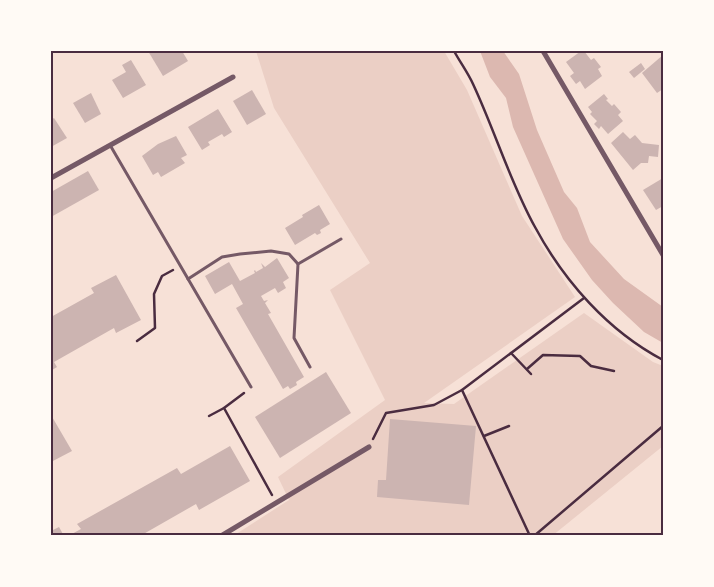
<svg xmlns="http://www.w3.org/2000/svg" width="714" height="587" viewBox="0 0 714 587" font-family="Overpass,sans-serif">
	<rect width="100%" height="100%" fill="#f7e1d7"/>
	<polygon fill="#ebcfc5" points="256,51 444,51 467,90 522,216 575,297 424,403 454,404 584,313 653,362 663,366 663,446 552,536 233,536 289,500 278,477 385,400 330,290 370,263 274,108"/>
	<polygon fill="#dcb8b0" points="480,51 503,51 519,74 537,130 564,192 577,208 590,242 624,279 663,307 663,343 644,332 613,303 592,280 563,239 513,127 506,98 490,77"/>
	<g fill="#ccb4b1">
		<polygon points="148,51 182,51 188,61 163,76"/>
		<polygon points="581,51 584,51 591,60 594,58 601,67 598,69 602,76 585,89 580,81 576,84 570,76 574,73 566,62"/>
		<polygon points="663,55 663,89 657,93 642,73"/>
		<polygon points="131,60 146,85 123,98 112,80 126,72 122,65"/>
		<polygon points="641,63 645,69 634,78 629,72"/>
		<polygon points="252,90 266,114 247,125 233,101"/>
		<polygon points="91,93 101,114 85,123 73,103"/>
		<polygon points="604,94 608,99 606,100 612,106 614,104 621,112 618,115 623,121 608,134 601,126 599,129 594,124 597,121 590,114 592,112 588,107"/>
		<polygon points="218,109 232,132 224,137 222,134 208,142 210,145 202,150 188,127"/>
		<polygon points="54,118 67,138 51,147 51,120"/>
		<polygon points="623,132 630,139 635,135 642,143 659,145 658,157 649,156 648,163 641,163 633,170 611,143"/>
		<polygon points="176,136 187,155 181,158 185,163 161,177 158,172 153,175 142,156 158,144"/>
		<polygon points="88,171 99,190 51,217 51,192"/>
		<polygon points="663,178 663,206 656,210 643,190"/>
		<polygon points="319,205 330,224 320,230 321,233 317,235 315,233 295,245 285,228 303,217 302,215"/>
		<polygon points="277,258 289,278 283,282 286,288 278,293 275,288 261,296 264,301 268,300 265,303 271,313 268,314 304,377 296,382 297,385 290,389 288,386 283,389 236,308 243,304 232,284 215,294 205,276 229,262 240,281 255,273 254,271 255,270 256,272 263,268 261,263 265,267"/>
		<polygon points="116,275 141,320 116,333 114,328 54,362 57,367 52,370 51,317 94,293 91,288"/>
		<polygon points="326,372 351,413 280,458 255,417"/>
		<polygon points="51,415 72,451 51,462"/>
		<polygon points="390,419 476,426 469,505 377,497 378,480 386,480"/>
		<polygon points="230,446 250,481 199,510 196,504 140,536 68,536 81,529 77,524 177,468 181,474"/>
		<polygon points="59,527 64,536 51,536 51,531"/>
	</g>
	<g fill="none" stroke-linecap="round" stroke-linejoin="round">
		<g stroke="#4a2c40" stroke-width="2.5">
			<path d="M454,51C460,62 468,73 473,84C495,131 510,182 535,227C564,281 608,331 663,360"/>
			<polyline points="137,341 155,328 154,294 162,276 173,270"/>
			<polyline points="511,353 531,374"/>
			<polyline points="527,369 543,355 580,356 591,366 614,371"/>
			<polyline points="224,408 272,495"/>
			<polyline points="209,416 224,408 244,393"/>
			<polyline points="484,436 509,426"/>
			<polyline points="373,439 386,413 434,405 462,390"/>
			<polyline points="530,536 462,390 584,298"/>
			<polyline points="534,536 663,426"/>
		</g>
		<g stroke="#755966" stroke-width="3">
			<polyline points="110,145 251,387"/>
			<polyline points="188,279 222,257 240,254 271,251 289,254 298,264"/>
			<polyline points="310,367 294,338 298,264 341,239"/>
		</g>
		<g stroke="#755966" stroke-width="5">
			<polyline points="543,51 663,255"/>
			<polyline points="51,178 233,77"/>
			<polyline points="221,536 369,447"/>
		</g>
	</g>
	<rect width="714" height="587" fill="none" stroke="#fffaf5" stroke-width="105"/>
	<rect x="52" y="52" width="610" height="482" fill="none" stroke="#4a2c40" stroke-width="2"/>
</svg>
